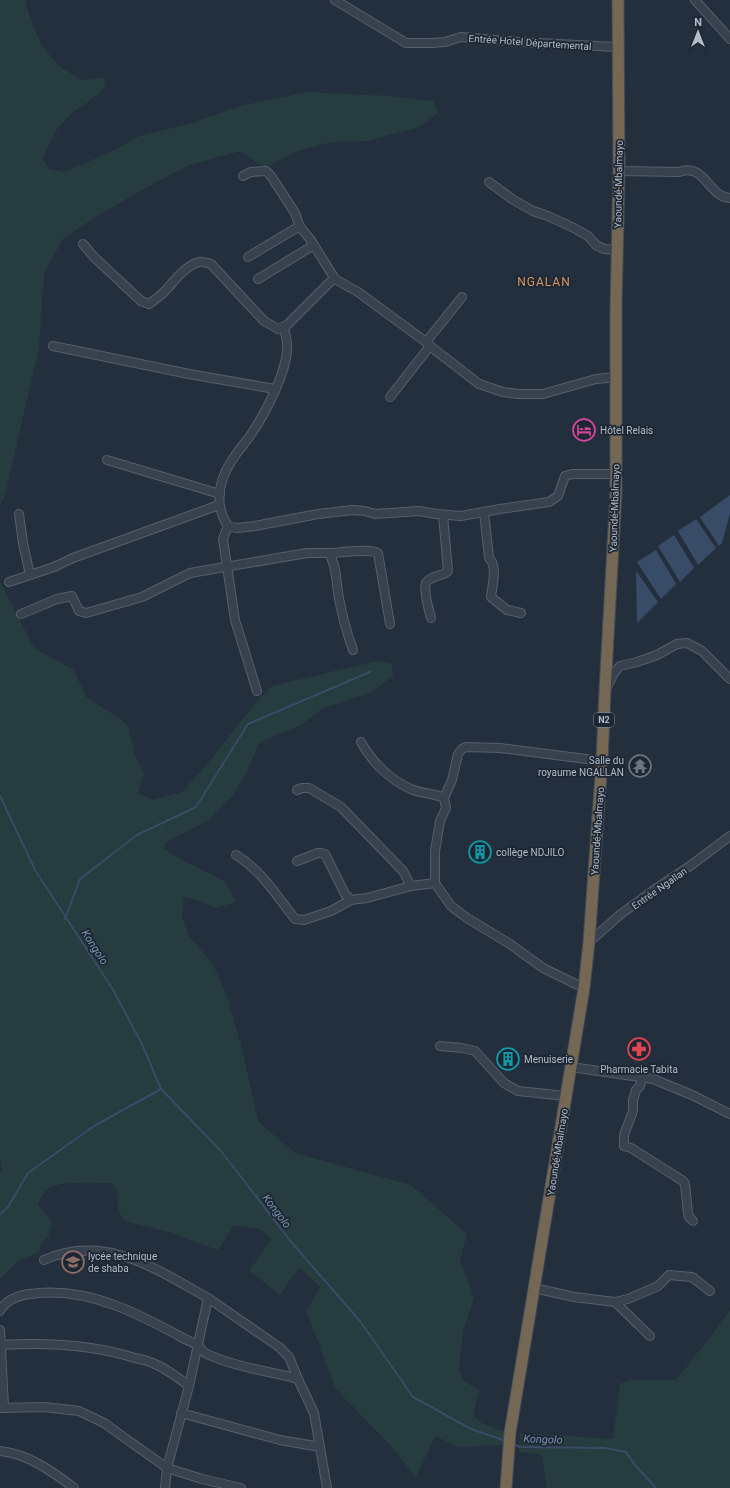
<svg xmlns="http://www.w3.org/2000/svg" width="730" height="1488" viewBox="0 0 730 1488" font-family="Roboto,sans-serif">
	<rect width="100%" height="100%" fill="#242f3e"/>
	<g fill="#263c3f">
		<path d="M0,0H25L30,17L41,45L59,66L81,80L103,78L106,84C96,101 77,106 65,120C54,131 48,146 43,160L49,169L64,172L115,150L139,136L192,123L240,106L308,92L389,96L433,101L438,113L419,127L367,141L332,142L295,152L264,168L241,151L189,165L140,191L94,218L63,239L44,273L39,348L5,495L0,507Z"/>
		<path d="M0,581L34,648L74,670L86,697L121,719L128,727L135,755L144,774L138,793L153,800L182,792L206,766L257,701L272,686L377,661L392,664L393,676L371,692L323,708L301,725L259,743L248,770L233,795L209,820L166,842L164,849L178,858L226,882L236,902L216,908L198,900L184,897L182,915L188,935L212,963L226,993L242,1048L258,1121L295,1153L411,1185L467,1234L460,1260L474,1298L463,1331L459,1369L464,1381L479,1390L473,1415L482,1423L506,1433L504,1445L458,1447L435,1436L416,1477L388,1443L336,1389L306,1311L320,1287L299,1267L280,1295L249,1270L272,1239L260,1229L234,1225L218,1250L169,1232L125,1221L118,1210L117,1190L111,1183C96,1183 63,1181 51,1187C45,1190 41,1199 38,1204L52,1223L49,1235L41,1243L39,1252L17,1262L0,1279V1172L2,1170L0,1161Z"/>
		<polygon points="730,1310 730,1488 547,1488 542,1455 519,1452 520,1433 613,1439 620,1384 629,1380 676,1380 711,1336"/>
	</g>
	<g fill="#394c67">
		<polygon points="730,495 730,513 722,543 719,546 700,517"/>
		<polygon points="696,519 716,548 698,565 678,531"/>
		<polygon points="674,535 694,568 680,582 658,546"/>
		<polygon points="656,550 676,584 661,599 637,562"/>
		<polygon points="636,571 658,602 637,623"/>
	</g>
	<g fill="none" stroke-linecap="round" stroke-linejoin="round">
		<g stroke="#394c67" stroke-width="2">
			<polyline points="0,796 35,870 112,988 142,1044 161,1089 221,1151 292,1243 360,1321 413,1397 471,1429 506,1441"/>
			<polyline points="65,919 80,879 137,835 196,807 248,724 370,672"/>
			<polyline points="0,1214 8,1207 28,1173 94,1126 161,1089"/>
			<polyline points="513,1444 520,1447 604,1448 626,1452 634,1464 656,1488"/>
		</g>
		<g stroke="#565f6c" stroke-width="10">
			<g id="minor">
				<polyline points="335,0 406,43 432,43 445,42 461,37 519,42 617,47"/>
				<polyline points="695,0 730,39"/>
				<path d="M619,171L679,172C705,162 708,197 730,198"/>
				<polyline points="243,176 251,172 266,171 271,176 295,213 300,227"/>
				<polyline points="489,182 512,199 533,211 548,216 574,228 588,236 596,245 604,249 617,250"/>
				<path d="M83,244L94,257L141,301L149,304C154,300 161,296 166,290C175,280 185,266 199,262C203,261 207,263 211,264L264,321L278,329L287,325L330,282L335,279L358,292L426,342L430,346L479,384L503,392L518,394H543L596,379L617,377"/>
				<polyline points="248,257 293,230 300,227 310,239 335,279"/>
				<polyline points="258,279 314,245"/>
				<path d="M284,327C285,334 288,342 287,349C286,374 265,414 250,436C246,442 241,447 237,453C220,475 212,502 228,526L236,528L255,526L318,514L353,510L365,511L375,514L419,511L436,514L461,516L500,509L549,502L558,496L565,476L572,474H616"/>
				<polyline points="426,342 462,297"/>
				<polyline points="53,346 189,374 275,389"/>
				<polyline points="390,397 430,346"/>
				<polyline points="107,460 220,494"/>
				<path d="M484,512L489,558C498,566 492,586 491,597L507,610L521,613"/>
				<polyline points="19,514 23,543 30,575"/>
				<polyline points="228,526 223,539 235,620 257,691"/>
				<path d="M329,553C340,553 369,548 378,553L390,624"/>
				<polyline points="9,582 54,567 73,558 219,505"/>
				<path d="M21,614L57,599L72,596L79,611L86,613L142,597L190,573L307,553H329C337,566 336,584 339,598C342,616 347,633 353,650"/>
				<path d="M431,618C429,610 423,591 426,583C427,580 431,579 434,577C439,575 444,575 448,571L443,515"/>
				<polyline points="607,687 614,673 620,666 637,662 657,655 677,644 687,643 702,651 730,679"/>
				<path d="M361,742C371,761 390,780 411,789C421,794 434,793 444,798"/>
				<polyline points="297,790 302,788 309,788 341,807 403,871 411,886"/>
				<path d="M236,855C263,872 276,895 295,919L304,920L331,911L351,900L367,898L411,886L435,883"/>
				<polyline points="297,861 318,853 321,853 325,854 345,894 351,900"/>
				<polyline points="589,942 621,914 654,890 690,866 730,836"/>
				<polyline points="584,988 543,968 510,944 467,918 451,906 435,883 435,851 440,821 446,808 444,798 452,780 458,754 462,749 466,747 500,748 602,761"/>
				<polyline points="440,1046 462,1048 475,1051 504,1083 518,1091 566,1096"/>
				<polyline points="571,1067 653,1079 692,1095 730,1114"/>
				<polyline points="642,1077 640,1086 636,1090 633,1100 633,1111 624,1135 624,1146 631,1148 683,1181 685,1184 688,1213 689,1217 693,1221"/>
				<path d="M44,1260C105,1233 156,1269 208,1298"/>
				<polyline points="534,1288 574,1297 615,1302 628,1299 658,1286 669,1275 692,1277 710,1291"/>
				<polyline points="615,1302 650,1336"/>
				<path d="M0,1311C7,1297 24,1294 39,1293C92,1289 139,1314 185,1339C189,1341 194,1343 198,1346C201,1349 203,1352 207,1354C235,1367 268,1371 298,1379"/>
				<polyline points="0,1330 4,1407"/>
				<path d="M1,1345C47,1342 91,1344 135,1358C140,1359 145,1360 150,1362C164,1367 177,1377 189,1386"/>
				<polyline points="0,1408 44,1407 79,1411 104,1423 167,1468 202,1479 241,1488"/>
				<polyline points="181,1413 280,1440 320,1447"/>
				<path d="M0,1451C28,1454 52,1471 74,1488"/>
				<polyline points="165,1488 167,1468 189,1386 208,1298 279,1347 289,1357 298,1379 314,1413 327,1488"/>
			</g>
		</g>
		<g stroke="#434c59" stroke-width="13">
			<polyline id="highway" points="506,1488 510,1433 584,988 589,942 602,761 605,691 616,493 616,308 619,171 618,0"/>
		</g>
		<use href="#minor" stroke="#38414e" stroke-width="8"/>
		<use href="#highway" stroke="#746855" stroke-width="11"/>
	</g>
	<defs>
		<g id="hotel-ring" transform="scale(1.15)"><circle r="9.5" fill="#1d2633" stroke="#d1479c" stroke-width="1.5"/><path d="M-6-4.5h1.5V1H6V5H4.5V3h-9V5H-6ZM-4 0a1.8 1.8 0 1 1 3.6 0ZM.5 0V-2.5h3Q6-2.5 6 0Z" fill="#d1479c"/></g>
		<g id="temple-ring" transform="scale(1.15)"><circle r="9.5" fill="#1d2633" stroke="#6b7280" stroke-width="1.5"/><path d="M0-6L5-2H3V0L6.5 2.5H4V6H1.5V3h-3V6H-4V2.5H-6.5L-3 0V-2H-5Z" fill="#6b7280"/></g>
		<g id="building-ring" transform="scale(1.15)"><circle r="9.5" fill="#1d2633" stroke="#0f9aa8" stroke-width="1.5"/><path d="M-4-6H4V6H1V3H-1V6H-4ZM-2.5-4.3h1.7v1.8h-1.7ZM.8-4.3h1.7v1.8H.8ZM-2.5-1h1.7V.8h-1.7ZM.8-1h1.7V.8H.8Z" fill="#0f9aa8"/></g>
		<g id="pharmacy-ring" transform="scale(1.15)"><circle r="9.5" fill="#1d2633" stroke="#e0444e" stroke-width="1.5"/><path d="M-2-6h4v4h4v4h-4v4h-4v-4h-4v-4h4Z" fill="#e0444e"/></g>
		<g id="school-ring" transform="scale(1.15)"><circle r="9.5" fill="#1d2633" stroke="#8d6e63" stroke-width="1.5"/><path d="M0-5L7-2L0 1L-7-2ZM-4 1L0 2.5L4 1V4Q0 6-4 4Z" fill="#8d6e63"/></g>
	</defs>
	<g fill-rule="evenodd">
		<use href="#hotel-ring" x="584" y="430"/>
		<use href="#temple-ring" x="640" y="766"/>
		<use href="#building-ring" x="480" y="852"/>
		<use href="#pharmacy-ring" x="639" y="1049"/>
		<use href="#building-ring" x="508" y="1059"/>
		<use href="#school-ring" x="73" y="1262"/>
	</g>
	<g text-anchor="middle" stroke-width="3.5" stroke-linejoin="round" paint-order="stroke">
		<rect fill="#1d2633" stroke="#878f9c" stroke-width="1" x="594" y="713" width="20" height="14" rx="3"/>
		<g font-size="9" font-weight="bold" fill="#b4bcc9">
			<text x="604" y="723">N2</text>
		</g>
		<g font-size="10" fill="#b4bcc9" stroke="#1d2633">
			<text transform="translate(530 42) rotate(4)" y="4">Entrée Hotel Départemental</text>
			<text transform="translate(618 184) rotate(-89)" y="4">Yaoundé-Mbalmayo</text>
			<text transform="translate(614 508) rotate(-88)" y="4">Yaoundé-Mbalmayo</text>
			<text transform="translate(597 831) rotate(-86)" y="4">Yaoundé-Mbalmayo</text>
			<text transform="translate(659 888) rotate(-35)" y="4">Entrée Ngallan</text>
			<text transform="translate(557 1152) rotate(-81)" y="4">Yaoundé-Mbalmayo</text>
		</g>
		<g font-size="10" fill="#b4bcc9" stroke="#1d2633" text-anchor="start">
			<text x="600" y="434">Hôtel Relais</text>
			<text x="624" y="764" text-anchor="end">Salle du<tspan x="624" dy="12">royaume NGALLAN</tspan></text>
			<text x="496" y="856">collège NDJILO</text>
			<text x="524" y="1063">Menuiserie</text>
			<text x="639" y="1073" text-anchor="middle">Pharmacie Tabita</text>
			<text x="88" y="1260">lycée technique<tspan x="88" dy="12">de shaba</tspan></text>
		</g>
		<g font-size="11" font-style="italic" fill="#7c92b1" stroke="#1d2633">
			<text transform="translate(95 947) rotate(57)" y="4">Kongolo</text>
			<text transform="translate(277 1211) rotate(53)" y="4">Kongolo</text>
			<text transform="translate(543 1439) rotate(2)" y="4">Kongolo</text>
		</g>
		<g font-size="12" letter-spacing="1" fill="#d59563" stroke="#1d2633">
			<text x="544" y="286">NGALAN</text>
		</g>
	</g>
	<g transform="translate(698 32)" stroke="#1d2633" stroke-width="3" paint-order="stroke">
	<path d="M0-3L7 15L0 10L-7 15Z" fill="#b4bcc9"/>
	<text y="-6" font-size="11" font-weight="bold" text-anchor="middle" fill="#b4bcc9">N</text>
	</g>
</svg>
